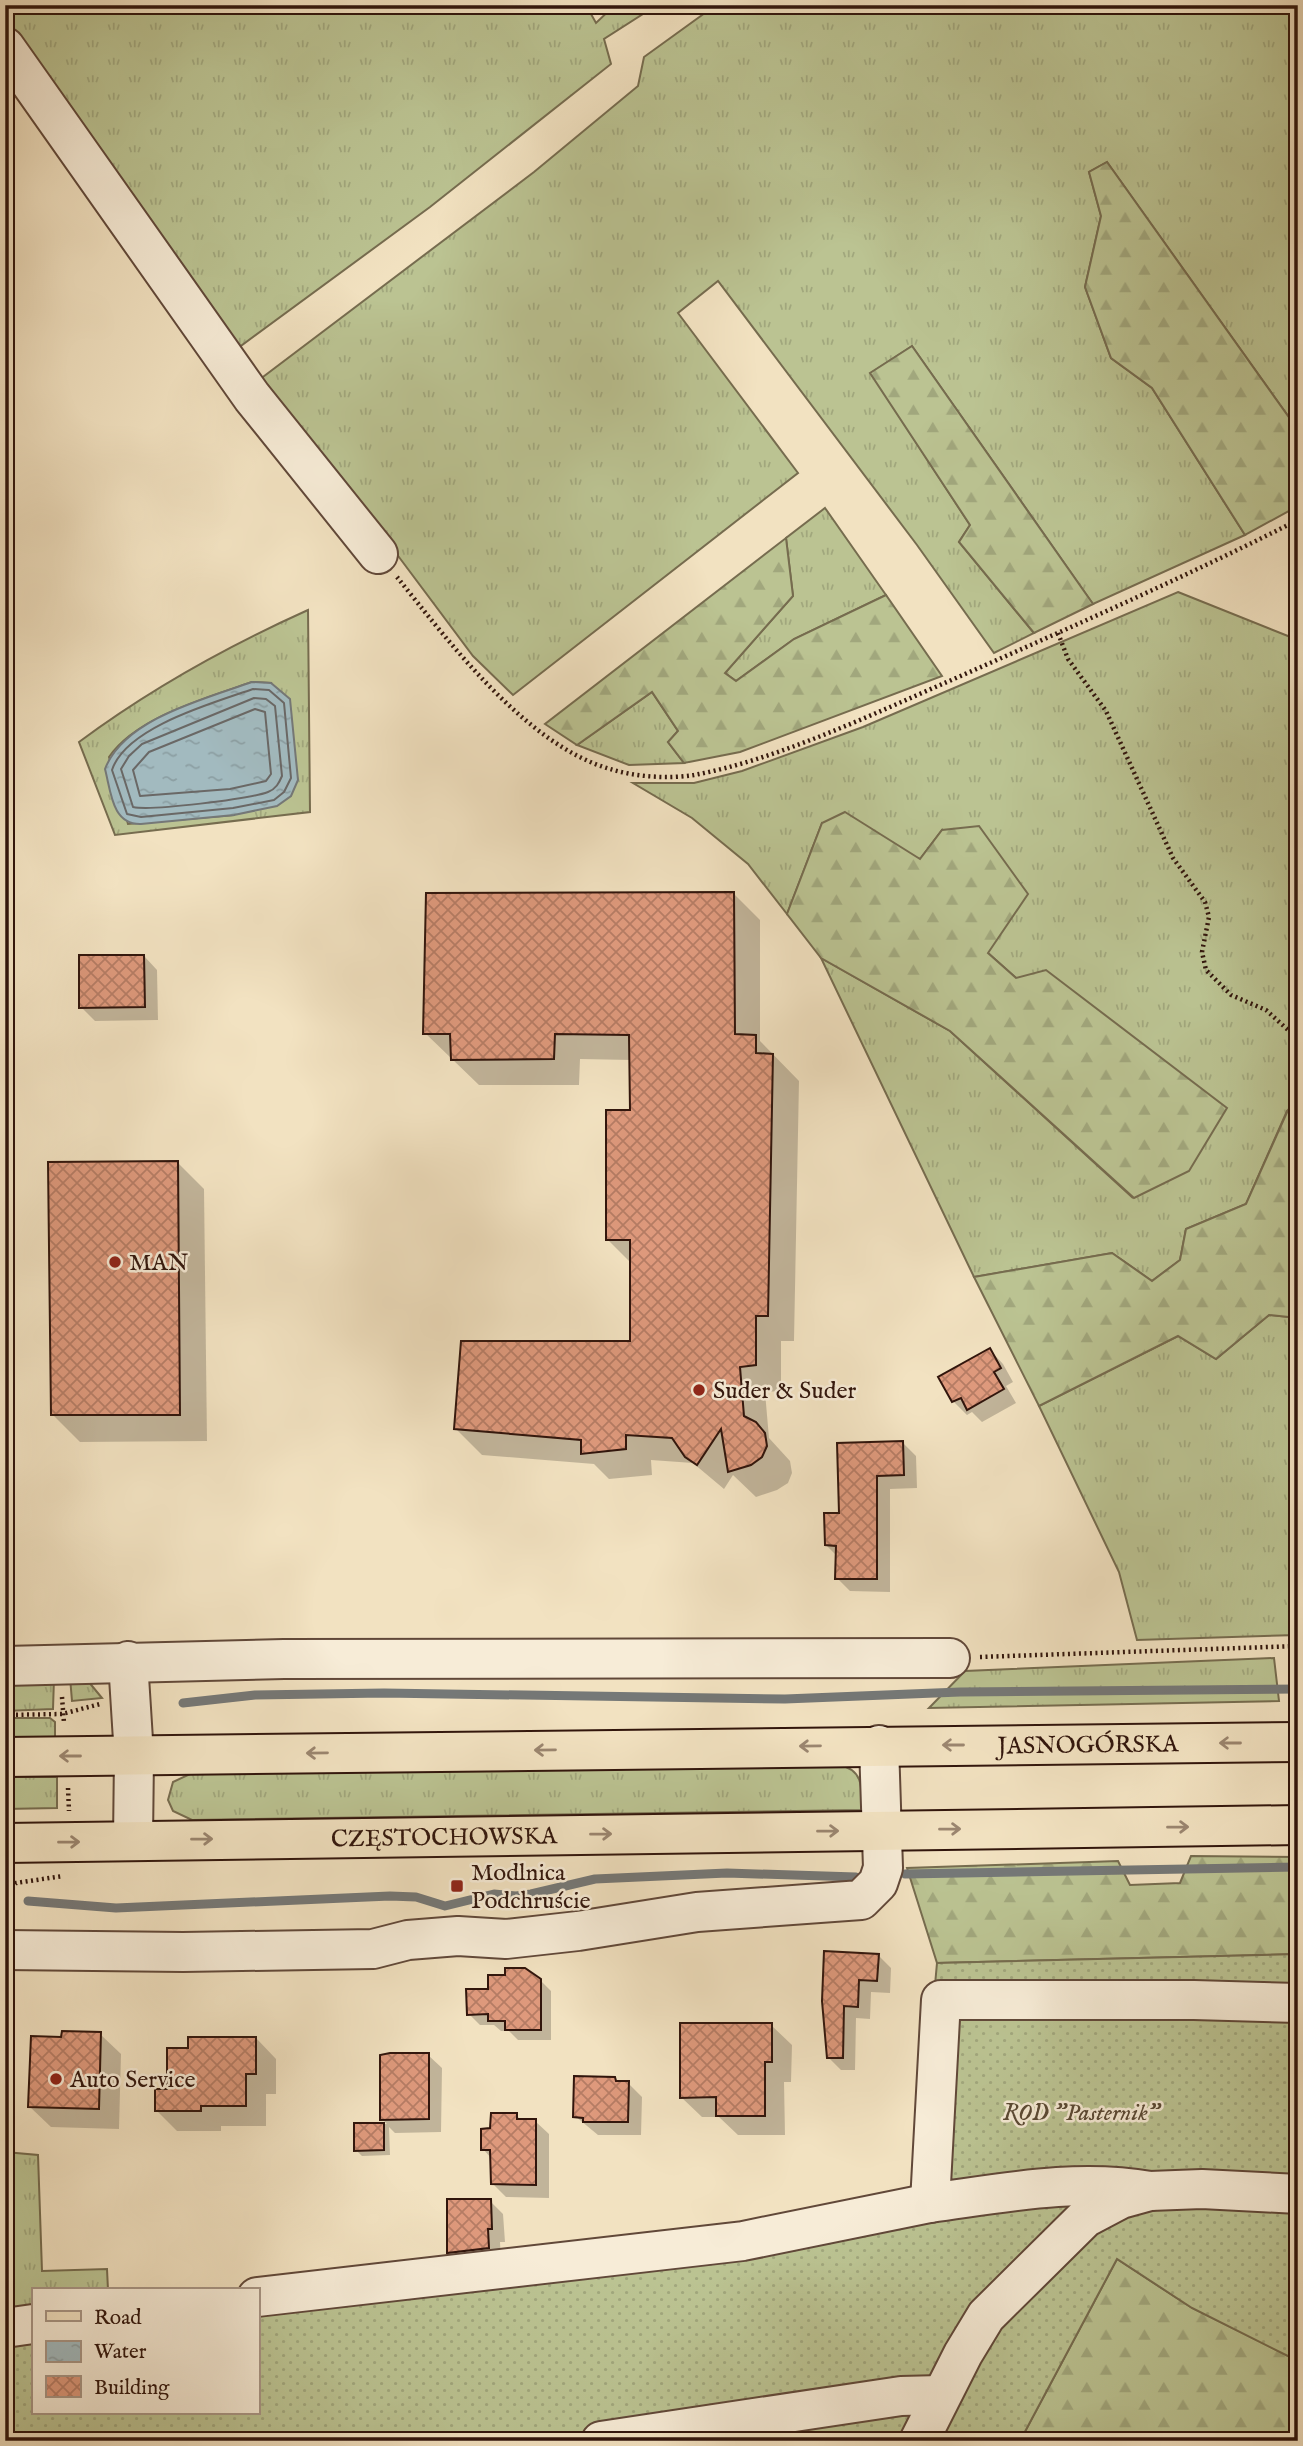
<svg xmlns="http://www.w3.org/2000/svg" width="1303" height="2446" viewBox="0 0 1303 2446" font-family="'IM FELL English',serif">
	<defs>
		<pattern id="grass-tufts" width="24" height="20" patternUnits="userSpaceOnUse" patternTransform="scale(1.75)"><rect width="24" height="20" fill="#bbc392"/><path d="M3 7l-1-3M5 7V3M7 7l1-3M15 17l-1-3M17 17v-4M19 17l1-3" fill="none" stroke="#a1a77d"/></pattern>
		<pattern id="forest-firs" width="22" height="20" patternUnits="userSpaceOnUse" patternTransform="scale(1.75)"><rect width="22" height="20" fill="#bbc392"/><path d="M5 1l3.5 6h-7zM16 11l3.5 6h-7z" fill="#a1a77d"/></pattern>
		<pattern id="garden-dots" width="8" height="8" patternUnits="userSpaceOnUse" patternTransform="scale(1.75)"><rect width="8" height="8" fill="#bbc392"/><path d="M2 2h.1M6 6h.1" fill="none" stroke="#a1a77d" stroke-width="1.8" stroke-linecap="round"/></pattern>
		<pattern id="water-ripples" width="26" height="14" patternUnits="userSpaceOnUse" patternTransform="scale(1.75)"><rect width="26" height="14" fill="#a2babf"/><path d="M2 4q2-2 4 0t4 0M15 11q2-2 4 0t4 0" fill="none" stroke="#8c9fa3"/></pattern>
		<pattern id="building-cross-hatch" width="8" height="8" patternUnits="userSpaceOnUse" patternTransform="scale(1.75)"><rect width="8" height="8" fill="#de997c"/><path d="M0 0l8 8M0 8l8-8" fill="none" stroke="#b57c64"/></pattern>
	</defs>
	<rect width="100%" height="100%" fill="#f2e2c1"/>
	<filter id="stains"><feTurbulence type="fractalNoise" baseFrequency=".00286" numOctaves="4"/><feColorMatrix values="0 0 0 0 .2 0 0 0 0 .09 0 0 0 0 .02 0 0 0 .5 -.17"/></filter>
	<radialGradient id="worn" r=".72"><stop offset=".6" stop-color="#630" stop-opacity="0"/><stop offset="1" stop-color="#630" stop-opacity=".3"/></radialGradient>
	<g fill="url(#grass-tufts)" stroke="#766c4f" stroke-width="2" fill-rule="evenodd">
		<polygon points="5,5 586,5 596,23 615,5 657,5 604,39 611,64 430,207 234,351 42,67 5,18"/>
		<polygon points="716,5 1298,5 1298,430 1107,162 1089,172 1101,216 1085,287 1111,358 1152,388 1245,535 1093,604 912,346 871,373 970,525 959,542 1034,633 994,653 917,545 718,281 678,313 798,473 513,695 473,656 384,537 255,383 534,172 638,86 644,57"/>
		<polygon points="825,508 886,595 794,639 736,681 725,673 793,596 786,538"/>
		<polygon points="1178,592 1298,640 1298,1114 1287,1111 1246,1204 1186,1229 1180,1260 1152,1281 1112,1253 974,1277 821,958 950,1031 1133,1198 1016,978 988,953 942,830 920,859 822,823 787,914 748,864 692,818 633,783 694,783 742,771 863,727"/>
		<path d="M308,610L310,812L115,835L79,742C149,690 228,646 308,610ZM252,682L271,683L234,815L128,824L109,757C136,717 207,698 252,682Z"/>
		<polygon points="652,692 678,731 668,742 684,763 629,765 577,745"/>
		<polygon points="1269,1315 1298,1318 1298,1635 1137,1640 1119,1572 1039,1406 1178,1336 1216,1359"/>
		<polygon points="1274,1658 1279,1701 929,1708 965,1671"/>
		<polygon points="70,1677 88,1681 102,1698 72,1701"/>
		<polygon points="54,1678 53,1709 5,1711 5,1681"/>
		<polygon points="5,1718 50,1718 55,1722 55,1742 5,1737"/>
		<path d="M838,1765C864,1769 862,1789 862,1810L192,1820L173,1811L168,1800L173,1782L190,1774Z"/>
		<polygon points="5,1777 57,1777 57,1808 5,1809"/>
		<polygon points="5,2152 38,2155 42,2271 107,2269 108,2290 33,2290 33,2328 5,2332"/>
	</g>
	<g fill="url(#forest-firs)" stroke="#766c4f" stroke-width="2">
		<polygon points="1107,162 1298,430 1298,506 1245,535 1152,388 1111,358 1085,287 1101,216 1089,172"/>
		<polygon points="912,346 1093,604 1034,633 959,542 970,525 870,373"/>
		<polygon points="786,538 793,596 725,673 736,681 794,639 886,595 942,676 740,752 684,763 668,742 678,731 652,692 577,745 545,724"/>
		<polygon points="845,812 920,859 942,830 979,826 1028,894 988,953 1016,978 1046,970 1227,1108 1189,1171 1134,1198 950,1031 821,958 787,914 822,823"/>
		<polygon points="1288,1110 1298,1114 1298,1318 1269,1315 1216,1359 1178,1336 1039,1406 974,1277 1112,1253 1152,1281 1180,1260 1186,1229 1246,1204"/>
		<polygon points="1191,1856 1298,1857 1298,1954 937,1963 907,1868 1118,1861 1130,1885 1180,1883"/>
		<polygon points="1117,2259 1192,2308 1298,2361 1298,2441 1020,2441"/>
	</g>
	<polygon fill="url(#garden-dots)" stroke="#766c4f" stroke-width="2" points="1298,1954 1298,2361 1192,2308 1117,2259 1020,2441 5,2441 5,2332 33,2328 33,2413 257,2413 257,2295 693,2233 916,2195 937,1963"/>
	<path fill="url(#water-ripples)" stroke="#757877" stroke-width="2" d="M252,682L271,683L290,699L298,780L291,796L277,806L234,815L141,824C112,825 111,792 105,769C124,719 204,699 252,682Z"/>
	<g fill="#0003">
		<polygon points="734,894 760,920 760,1041 799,1081 794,1341 781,1341 781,1391 765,1392 769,1438 790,1461 792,1473 788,1483 777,1490 756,1497 733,1475 724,1489 693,1463 651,1460 652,1475 609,1479 594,1464 482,1455 456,1429 632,1343 632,1264 607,1239 632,1112 631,1060 580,1059 579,1085 479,1085 425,1033"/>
		<polygon points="144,956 157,970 158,1020 95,1021 81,1007"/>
		<polygon points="177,1162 204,1189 207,1441 80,1442 53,1415"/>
		<polygon points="990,1350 1003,1364 1013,1382 1006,1386 1016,1403 982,1422 972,1412 967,1415 953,1401"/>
		<polygon points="903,1443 916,1456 917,1488 890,1489 890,1592 850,1591 837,1578 837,1556 826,1545 841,1515"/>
		<polygon points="826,1953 878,1955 891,1968 890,1993 871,1992 870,2019 856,2018 855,2070 841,2070 828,2057"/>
		<polygon points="507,1977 540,1980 551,1991 551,2040 518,2040 509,2031 501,2031 494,2025 480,2025 469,2014"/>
		<polygon points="771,2025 792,2045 791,2082 784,2082 785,2135 738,2135 719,2117 702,2117 681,2097"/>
		<polygon points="100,2034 121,2054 119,2129 51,2127 30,2107 63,2039"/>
		<polygon points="256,2038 276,2059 276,2094 266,2094 266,2126 221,2126 221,2131 177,2131 156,2110 190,2049"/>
		<polygon points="428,2055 442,2068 441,2132 395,2133 389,2127 390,2155 362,2156 356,2150 356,2125 387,2124 382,2119"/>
		<polygon points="615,2078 619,2083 628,2083 642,2097 641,2135 598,2135 575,2116"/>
		<polygon points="516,2115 522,2121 535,2121 549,2134 549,2198 506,2197 493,2184 492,2159 483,2149 492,2130"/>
		<polygon points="490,2201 503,2214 505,2242 500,2242 501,2261 463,2266 449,2252"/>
	</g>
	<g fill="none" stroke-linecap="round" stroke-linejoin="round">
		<g stroke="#6a6866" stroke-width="2">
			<path d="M253,689L269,690L284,703L291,778L284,792L274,800L233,808L141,817L127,814L112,770C126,727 213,703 253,689Z"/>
			<path d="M254,698L266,699L275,706L282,776C279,783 276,789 268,792C249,799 152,811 133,807L121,769L129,756L142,744Z"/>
			<polygon points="255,709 265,712 271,774 266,781 230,789 140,796 133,770 149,752"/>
		</g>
		<g stroke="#757877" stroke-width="9">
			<polyline points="183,1703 255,1695 384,1693 785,1699 960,1692 1298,1689"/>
			<polyline points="905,1874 1298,1867"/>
			<polyline points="28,1901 116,1908 390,1896 416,1897 445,1906 494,1894 516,1896 531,1894 595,1879 727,1873 856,1877"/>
		</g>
	</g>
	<g fill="url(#building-cross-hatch)" stroke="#31150c" stroke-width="2">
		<polygon points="734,892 735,1034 756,1035 756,1053 773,1054 768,1316 756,1316 756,1365 740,1367 744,1416 756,1422 765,1433 767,1446 762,1457 751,1465 728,1472 721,1429 697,1465 685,1457 672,1438 626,1435 626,1449 581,1454 581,1440 454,1429 461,1341 630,1341 630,1240 606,1240 606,1110 630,1110 629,1035 555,1034 554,1059 451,1060 450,1034 423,1034 426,893"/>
		<polygon points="79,955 144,955 145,1007 79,1008"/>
		<polygon points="178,1161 180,1415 51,1415 48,1162"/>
		<polygon points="990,1348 1001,1368 994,1372 1004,1389 967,1410 961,1398 952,1402 938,1377"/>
		<polygon points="903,1441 904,1475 877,1476 877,1579 835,1579 836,1546 825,1545 824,1513 839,1513 837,1443"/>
		<polygon points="824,1951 879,1954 877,1981 859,1980 858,2007 844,2006 843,2058 827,2058 822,2001"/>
		<polygon points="505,1968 525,1968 541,1979 541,2030 505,2030 505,2021 488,2021 488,2014 467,2015 466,1989 488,1989 488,1975 505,1975"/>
		<polygon points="680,2023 772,2023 772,2062 765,2062 765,2116 716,2116 716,2097 680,2098"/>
		<polygon points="62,2031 101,2032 99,2109 28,2107 31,2036 61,2037"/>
		<polygon points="188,2037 256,2037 256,2074 246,2074 246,2106 201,2106 201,2111 155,2111 155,2089 167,2089 167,2048 188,2048"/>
		<polygon points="390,2053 429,2053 429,2119 380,2120 380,2055"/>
		<polygon points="574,2076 615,2077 616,2081 629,2081 628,2122 583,2122 583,2118 573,2117"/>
		<polygon points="491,2113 517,2113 517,2119 536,2119 536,2185 491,2184 490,2150 481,2150 481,2129 490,2128"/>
		<polygon points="354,2123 384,2123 384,2150 354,2151"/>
		<polygon points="447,2199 491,2199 492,2229 488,2229 489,2248 447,2253"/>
	</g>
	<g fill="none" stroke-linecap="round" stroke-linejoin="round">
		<g stroke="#614839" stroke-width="42">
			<g id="minor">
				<polyline points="5,47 252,397 378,554"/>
				<polyline points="128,1661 134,1756 133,1840"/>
				<polyline points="5,1666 284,1659 950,1658"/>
				<polyline points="5,1950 183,1952 373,1949 408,1940 458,1936 506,1939 578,1931 697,1912 861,1900 878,1883 883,1868 879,1745"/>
				<path d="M1150,2191C1076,2178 1004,2193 930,2203L941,2000H1194L1298,2003"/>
				<polyline points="257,2297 743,2241 930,2203"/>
				<polyline points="5,2328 33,2324"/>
				<polyline points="601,2441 901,2396 941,2395"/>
				<polyline points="919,2441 963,2354 986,2316 1085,2218 1121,2199 1150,2191 1202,2189 1298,2194"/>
			</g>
		</g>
		<g stroke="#31150c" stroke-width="42">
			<g id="major">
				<path id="s1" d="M5,1757L1298,1742"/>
				<path id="s2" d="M5,1843L1298,1825"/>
			</g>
		</g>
		<g stroke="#31150c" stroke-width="4.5" stroke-dasharray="2 3.5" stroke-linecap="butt">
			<path d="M397,577C450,643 526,745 610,769C636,777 668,779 694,775C776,760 871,715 947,682C1065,630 1183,578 1298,520"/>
			<polyline points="1058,633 1068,659 1106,711 1173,858 1205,902 1209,917 1202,952 1206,970 1231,995 1266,1010 1298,1039"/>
			<polyline points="980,1657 1298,1646"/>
			<polyline points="62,1697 64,1723"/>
			<polyline points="5,1715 62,1714 100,1704"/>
			<polyline points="68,1788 69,1811"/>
			<polyline points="5,1897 16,1883 63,1876"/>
		</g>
		<use href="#minor" stroke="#f7ecd7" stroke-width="38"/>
		<use href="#major" stroke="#f2e2c1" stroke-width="38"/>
	</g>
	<defs><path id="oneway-shaft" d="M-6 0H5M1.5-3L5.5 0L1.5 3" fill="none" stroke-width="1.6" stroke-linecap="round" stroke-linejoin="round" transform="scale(1.75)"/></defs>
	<g stroke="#9b8670">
		<use href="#oneway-shaft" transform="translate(1230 1743) rotate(180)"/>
		<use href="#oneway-shaft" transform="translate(953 1745) rotate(180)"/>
		<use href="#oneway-shaft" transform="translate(810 1746) rotate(179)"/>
		<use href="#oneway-shaft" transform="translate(545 1750) rotate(179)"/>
		<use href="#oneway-shaft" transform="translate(317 1753) rotate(179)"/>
		<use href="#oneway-shaft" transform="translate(70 1756) rotate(180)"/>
		<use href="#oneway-shaft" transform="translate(1178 1827) rotate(-1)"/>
		<use href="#oneway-shaft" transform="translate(950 1829) rotate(-1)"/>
		<use href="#oneway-shaft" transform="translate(828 1831) rotate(-1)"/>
		<use href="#oneway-shaft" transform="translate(601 1834) rotate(-1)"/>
		<use href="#oneway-shaft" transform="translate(202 1839) rotate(-1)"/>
		<use href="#oneway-shaft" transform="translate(69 1842) rotate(-1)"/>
	</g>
	<g fill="#8f2418" stroke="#f7ecd7" stroke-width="2.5">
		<circle cx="115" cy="1262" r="7"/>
		<circle cx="699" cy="1390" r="7"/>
		<rect x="450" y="1879" width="14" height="14" rx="3.5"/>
		<circle cx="56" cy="2079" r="7"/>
	</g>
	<g text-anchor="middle" stroke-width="5" stroke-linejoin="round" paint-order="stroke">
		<g font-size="24" fill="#31150c" stroke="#f7ecd7" text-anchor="start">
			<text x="129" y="1270">MAN</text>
			<text x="713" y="1398">Suder &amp; Suder</text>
			<text x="471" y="1880">Modlnica<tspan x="471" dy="28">Podchruście</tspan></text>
			<text x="70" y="2087">Auto Service</text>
		</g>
		<g font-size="24" fill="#31150c" stroke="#f7ecd7">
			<text dy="8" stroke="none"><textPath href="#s1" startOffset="1083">JASNOGÓRSKA</textPath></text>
			<text dy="8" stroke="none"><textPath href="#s2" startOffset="439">CZĘSTOCHOWSKA</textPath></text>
		</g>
		<g font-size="24" font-style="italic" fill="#5a4934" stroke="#f7ecd7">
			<text x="1081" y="2120">ROD "Pasternik"</text>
		</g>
	</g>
	<rect width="1303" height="2446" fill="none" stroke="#f2e2c1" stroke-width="28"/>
	<rect x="7" y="7" width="1289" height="2432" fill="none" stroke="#31150c" stroke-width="3.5"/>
	<rect x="14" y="14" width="1275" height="2418" fill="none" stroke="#31150c" stroke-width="2"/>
	<rect x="32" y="2288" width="228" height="126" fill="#f7ecd7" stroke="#a89686" stroke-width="2"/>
	<rect x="46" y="2311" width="35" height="10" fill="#f2e2c1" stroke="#a89686" stroke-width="2"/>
	<text x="94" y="2324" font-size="21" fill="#31150c">Road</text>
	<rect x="46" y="2341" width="35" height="21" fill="url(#water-ripples)" stroke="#a89686" stroke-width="2"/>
	<text x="94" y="2358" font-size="21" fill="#31150c">Water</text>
	<rect x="46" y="2376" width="35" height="21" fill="url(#building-cross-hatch)" stroke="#a89686" stroke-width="2"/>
	<text x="94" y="2394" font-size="21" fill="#31150c">Building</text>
	<rect width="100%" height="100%" filter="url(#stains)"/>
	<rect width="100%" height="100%" fill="url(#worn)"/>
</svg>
